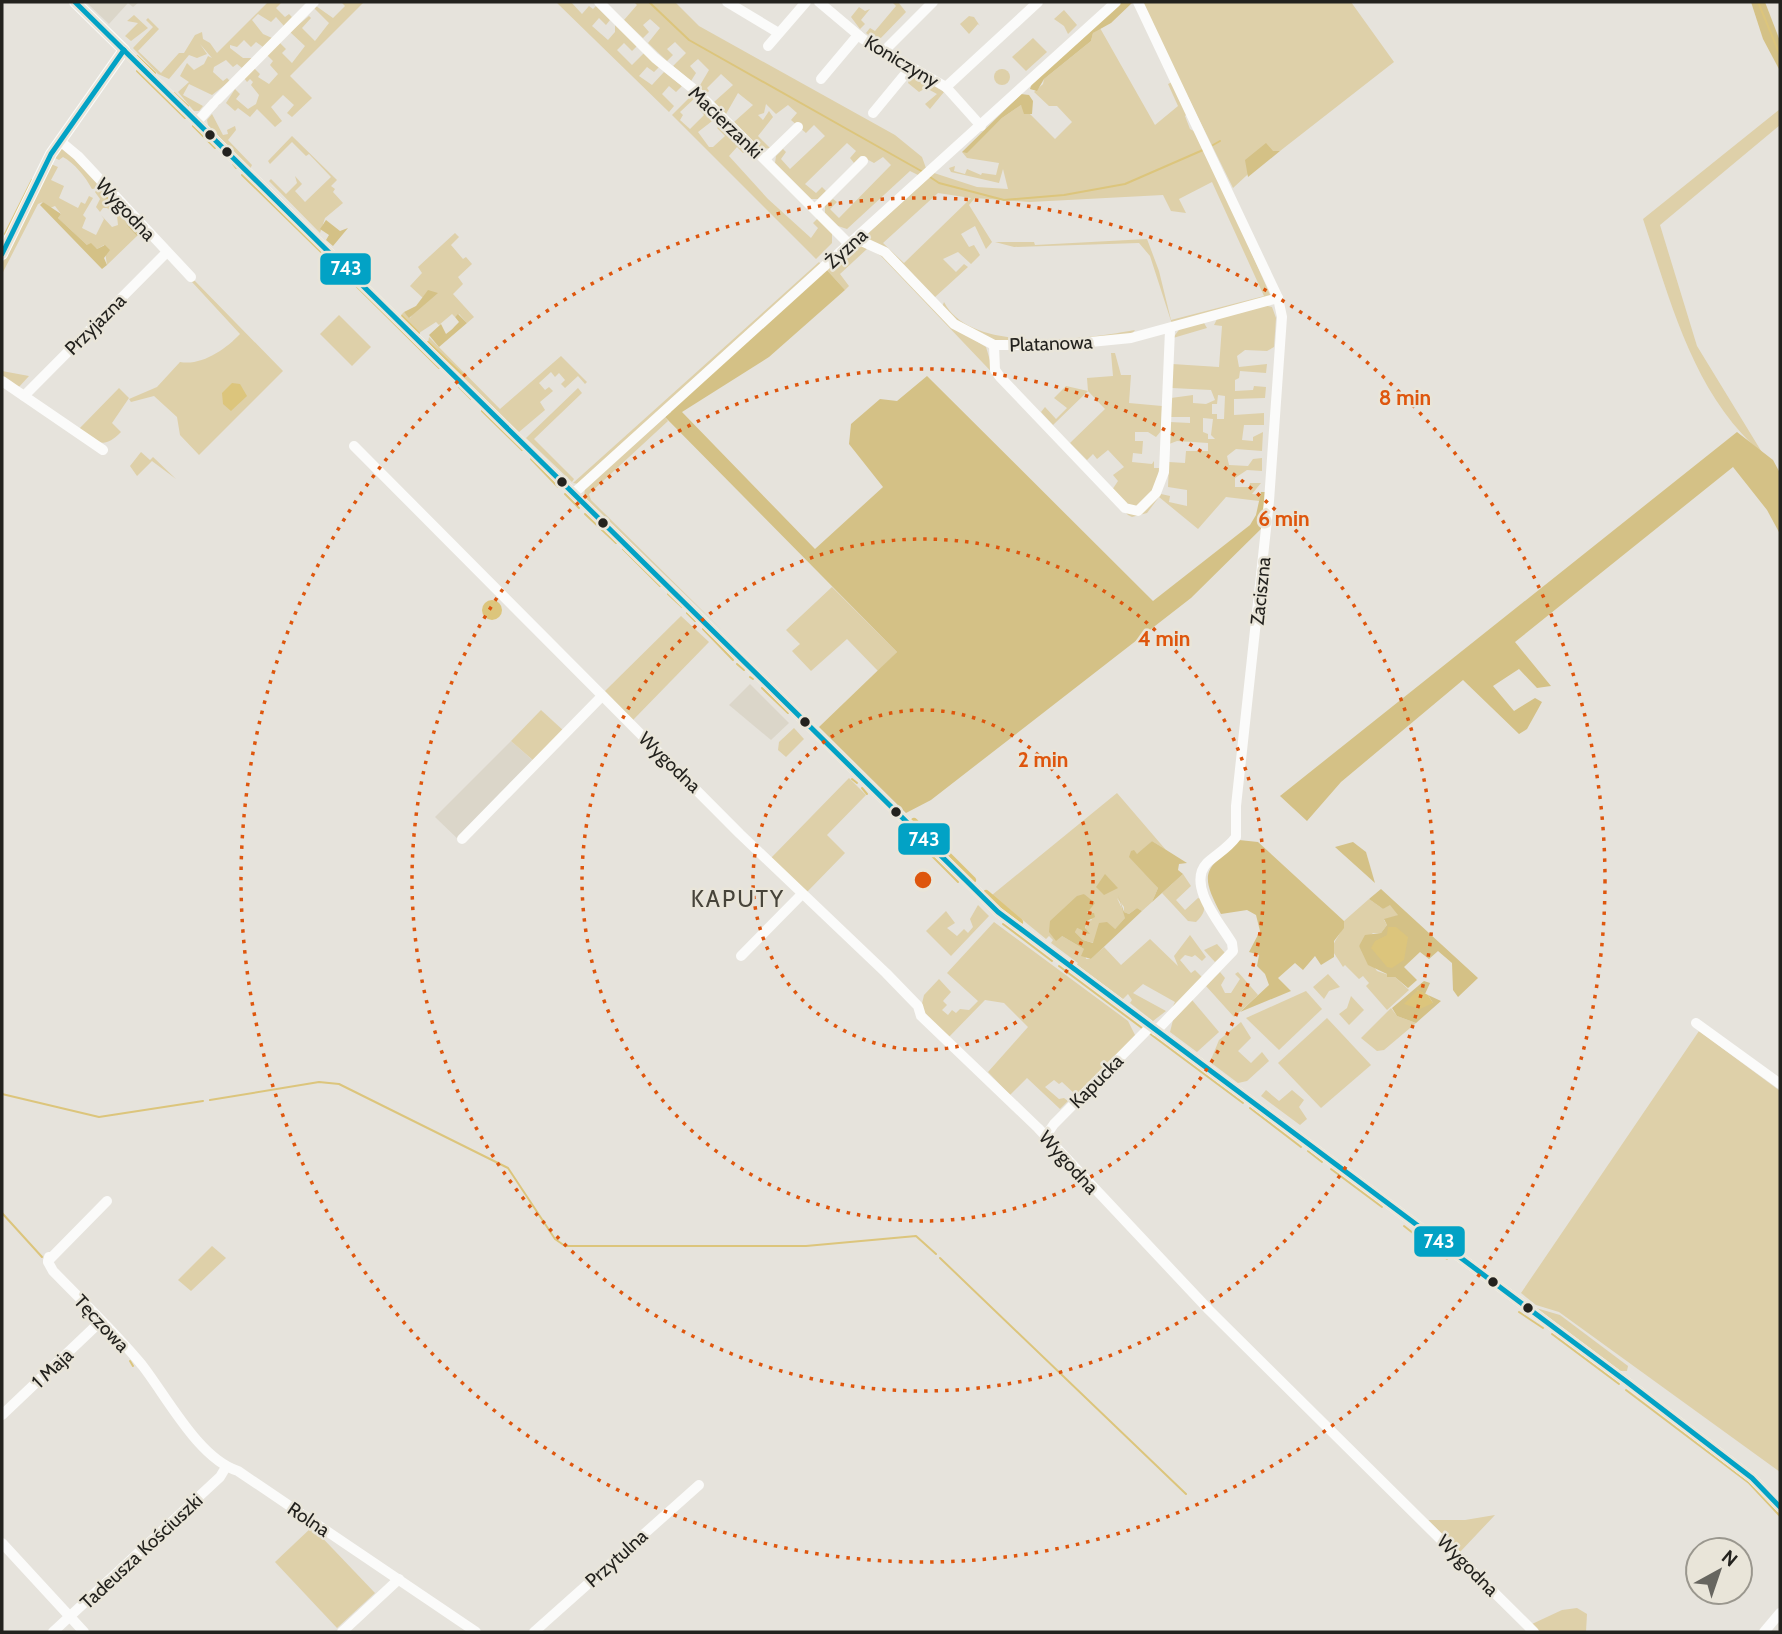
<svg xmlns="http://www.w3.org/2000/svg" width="1782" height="1634" viewBox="0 0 1782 1634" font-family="Cabin,sans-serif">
	<rect width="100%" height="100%" fill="#e6e3dc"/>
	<g fill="#dbd6c9">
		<polygon points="86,2 139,2 133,7 128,3 109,24"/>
		<polygon points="750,684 789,723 771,740 729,705"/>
		<polygon points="511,741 539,766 462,843 435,817"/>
	</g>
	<g fill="#ded0a9" fill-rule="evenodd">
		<polygon points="268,2 282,2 276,8 285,17 289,14 292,17 284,26 276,17 271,22 258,14 252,20 263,34 272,38 263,47 256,42 251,47 244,40 237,47 230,45 230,48 243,58 252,58 242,68 237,64 233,67 226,60 214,67 213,72 223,81 227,78 230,81 212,95 189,84 183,95 203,106 199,111 194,111 178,92 189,82 180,76 187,63 194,70 204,64 208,56 212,58 200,44 207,54 197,58 189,55 169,79 158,74 133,48 153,27 146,20 148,18 159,29 138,51 161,73 179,53 184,53 195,35 202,32 203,39 210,43 217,53"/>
		<polygon points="341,2 364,2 290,76 312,98 292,117 287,113 294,105 283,95 271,107 282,121 275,127 257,109 250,117 238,108 235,111 226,103 235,89 240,94 236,99 248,109 256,104 259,95 251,85 253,82 250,79 247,82 244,78 254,68 260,74 258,77 269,84 278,74 270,65 273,61 267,55 280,43 286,49 282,53 292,63 305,46 290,32 309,16 311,18 302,28 315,41 329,23 314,8 316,6 333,18 345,6"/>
		<polygon points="556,2 571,2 582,14 589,6 593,9 596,6 610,20 606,25 599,18 592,26 608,40 615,32 615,25 637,46 632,51 624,43 617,50 632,65 644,53 659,67 654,72 647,67 639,76 652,85 664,72 682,86 676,92 669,86 662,94 674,106 669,112"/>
		<polygon points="634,2 675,2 699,26 895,135 922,157 927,171 920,176 910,171 847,229 838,226 825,213 825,206 833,199 837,202 830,209 839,218 891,165 883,157 874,163 861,156 854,163 850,158 856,151 847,143 805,184 816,193 822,187 826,191 818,199 811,199 775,163 776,156 783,149 786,152 781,159 790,169 825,136 814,125 806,133 791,120 797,113 788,105 776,114 766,104 764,113 758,115 763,120 769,111 773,117 758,136 770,148 761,149 734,122 753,105 738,93 726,114 714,102 733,85 721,74 707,88 709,91 706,94 699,87 709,70 698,59 690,66 696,73 691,81 673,66 686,53 675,42 667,49 673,55 667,61 648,43 660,28 650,19 643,25 649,32 643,38 624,20 637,5"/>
		<polygon points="892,2 898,2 906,12 877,42 866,33 870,28 875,31 896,6"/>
		<polygon points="1141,2 1351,2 1394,62 1280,151 1273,151 1233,188"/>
		<polygon points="859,7 865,11 870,9 861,20 865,24 860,29 851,17"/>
		<polygon points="1064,10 1077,25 1068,34 1064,26 1054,19"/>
		<polygon points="134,15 148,28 131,41 125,36 138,23 127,21"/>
		<polygon points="969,16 974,17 980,26 978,24 969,34 960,24"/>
		<path d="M1100,28L1155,125L1178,106L1168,84L1174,81L1189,112L1185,116L1190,129L1199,134L1271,297L1172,324L1150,256L1139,243L1014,247L995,242H1034L1035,245L1147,239L1159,271L1171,320L1264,296L1212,182L1179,199L1186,213L1171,211L1163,195L1030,202L975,198L969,205L992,242L986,249L975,226L961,234L969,247L974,245L980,255L971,264L958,252L943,259L956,272L964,264L968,267L934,298L863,238L934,173L977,187L1008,189L1003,169L999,183L951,172L949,168L955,166L954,171L965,174L967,169L981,175L982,173L996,175L999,163L967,158L962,152H967L1002,118L1021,105L1055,139L1072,122L1057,106H1049L1034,92L1043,84L1044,79L1091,41L1093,33ZM938,193L971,198L904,263L883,243Z"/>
		<polygon points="1033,38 1047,52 1026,71 1012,57"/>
		<circle cx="1002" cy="77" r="8"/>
		<polygon points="918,76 944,92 930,109 925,104 937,94 926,88 919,92 908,83 910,77"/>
		<polygon points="693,94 696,97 680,112 683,115 680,120 690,129 704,115 698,108 702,103 716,118 698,132 709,147 713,147 725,136 717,128 722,123 748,149 743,153 737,147 729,156 768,199 811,238 818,228 813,223 818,218 832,232 832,243 816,259 672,115"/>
		<path d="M1780,109V125L1660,225L1697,346L1763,454C1693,395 1671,302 1643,219Z"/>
		<polygon points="212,114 223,135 228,134 227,130 235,126 236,130 228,140 252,165 250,169 208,125 207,120"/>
		<polygon points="292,136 337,180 331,186 335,189 333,192 343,203 325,218 320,233 269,181 271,179 286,194 297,183 295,176 302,184 295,191 305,202 331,177 309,154 306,156 292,142 270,164 268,161"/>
		<path d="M63,146L283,371L199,455L180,435L177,417L154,396L131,402L129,399L157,387L180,362C202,366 226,349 240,334L144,230L102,191L137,236L107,265L104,245L97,249L87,245L58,218L61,214L55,206L50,208L43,202L38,204L2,274V264L51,164L58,167L51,180L64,186L59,198L78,208L81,202L85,204L89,196L93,198L83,215L86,218L82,228L96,235L104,219L101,215L112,227L118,225L117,216L107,208H103L100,212L96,207L100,199L95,192L98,188L92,189C85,176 74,163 63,157L59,160L55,158Z"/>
		<polygon points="455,233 459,237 451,245 463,259 466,257 472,264 458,277 463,284 453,294 474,317 467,323 459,314 455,317 452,314 439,325 436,322 419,333 401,315 404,312 410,318 429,293 423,298 410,286 422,273 418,267"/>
		<path d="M860,243L882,255L954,327L986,347L994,374L1110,495L1132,514L1145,510L1161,494L1170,496L1169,502L1187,506V490L1168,487L1169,462L1185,463L1186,451H1208V443L1177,441L1169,444L1170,422L1190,423V417H1170L1171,398L1193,395V403L1206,404L1215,400L1211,390L1172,388V364L1219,367L1222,326L1214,325L1217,319L1264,305L1272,307L1276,318L1274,347L1267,351L1245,350L1237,356L1239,367L1267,364L1266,373L1240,371L1239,378L1235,380V391L1253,390L1254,386L1266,387L1265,398L1234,399V415L1264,413V425H1244L1242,440L1253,441V437L1263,432L1262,451L1236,449L1227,456L1229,465L1248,466L1253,459L1262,458V471L1247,470L1235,478V487H1249L1250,483H1261L1252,494L1261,495L1259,501L1226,497L1198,529L1159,497L1147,513L1132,517L1128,515L881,256L868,248L840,274L849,286L845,290L826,269ZM1218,395L1225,396L1224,419H1217V414H1212V404H1217ZM1203,418L1213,419L1211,435L1215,439H1208V434L1203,432Z"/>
		<polygon points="819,262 822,265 579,484 573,483"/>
		<path d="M944,302C971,355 1087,339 1135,330L1131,335L1089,341L995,342L955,322L942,307Z"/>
		<polygon points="339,315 371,347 352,366 320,334"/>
		<polygon points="1204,323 1207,328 1173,338 1181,327"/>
		<polygon points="429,337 500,409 561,356 587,382 585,384 578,376 565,388 561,384 565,380 559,373 555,377 551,372 539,383 545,390 549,387 553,391 540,402 545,410 519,432 428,343"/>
		<path d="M1111,353H1115L1121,375H1131L1129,403L1162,406L1161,431L1156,437L1148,432H1135V441H1143L1142,454L1133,453L1132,462L1152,464L1154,461V468H1159C1159,484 1149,495 1140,508L1129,507L1112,490L1118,481L1113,475L1124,467L1108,450L1097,459L1093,454L1087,460L1070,443L1105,409L1088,391L1053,425L1041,412L1045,407L1056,419L1067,408L1054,398L1066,386L1088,391L1087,378L1113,376Z"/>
		<polygon points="2,371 29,376 18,388 2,376"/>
		<path d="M119,388L129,398L112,423L121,432C102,451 98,441 78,430Z"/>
		<polygon points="578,388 582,393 534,439 574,479 572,482 526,438"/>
		<polygon points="665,417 668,421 589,494 591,500 722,630 584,497 585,488"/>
		<polygon points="141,452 150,460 153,457 176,479 152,461 137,476 130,466"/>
		<polygon points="832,587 897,652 878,671 847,639 811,671 792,651 800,644 786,630"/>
		<polygon points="681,616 709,642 633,720 605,691"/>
		<polygon points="541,710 565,732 535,762 511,741"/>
		<polygon points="794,728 804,739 786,757 778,750 779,742"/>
		<polygon points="849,778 866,795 827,835 845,853 807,892 771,858"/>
		<polygon points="1117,793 1166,850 1152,841 1137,855 1135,852 1144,871 1158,888 1152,902 1142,911 1137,908 1129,914 1124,912 1124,907 1117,898 1126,917 1115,929 1098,929 1094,943 1083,940 1075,932 1076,928 1085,929 1088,921 1092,920 1087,913 1090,907 1084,894 1062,936 1084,949 1086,959 1091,959 1104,947 1121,965 1150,939 1178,966 1174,956 1190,935 1206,957 1202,961 1195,955 1192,957 1185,955 1180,960 1191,973 1195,970 1202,977 1172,1008 1175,1002 1143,984 1133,993 1166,1011 1153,1021 1130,1003 1132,1000 1128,994 1121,1001 1075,967 1078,963 1051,943 1053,940 1049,936 1046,939 992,895"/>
		<path d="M1183,874L1191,886L1176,900L1185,910L1198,898L1201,899C1207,909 1204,914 1196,922L1188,921L1162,893Z"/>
		<path d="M1369,899L1383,909L1390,904L1399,915L1384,920L1387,925L1381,933H1373L1359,946L1377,971L1395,977L1409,990L1387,1010L1366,986L1369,983L1363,976L1359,979L1345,965L1343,967L1332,950C1334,938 1344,932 1344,921Z"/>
		<polygon points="978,905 989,916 951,956 926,931 946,911 955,923 947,928 957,936 964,929 968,933 973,927 970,919"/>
		<polygon points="994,922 1128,1021 1136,1037 1076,1095 1062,1082 1059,1084 1054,1080 1045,1087 1059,1099 1064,1098 1068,1101 1060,1109 1027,1078 1010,1095 988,1072 1028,1027 1004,1003 985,1000 947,1039 921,1008 924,995 939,979 951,992 943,1001 947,1005 942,1010 948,1015 952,1010 956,1013 960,1009 969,1010 978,1001 947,973"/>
		<polygon points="1217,944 1225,953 1215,962 1204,950"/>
		<polygon points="1220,972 1225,978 1221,985 1225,993 1231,993 1240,979 1235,974 1238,972 1258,995 1234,1017 1206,986"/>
		<polygon points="1328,974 1340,987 1329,991 1324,999 1313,987"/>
		<polygon points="1306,991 1322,1009 1279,1050 1246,1018"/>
		<polygon points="1351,996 1364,1010 1349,1025 1339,1014 1347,1008"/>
		<polygon points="1192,1000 1219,1032 1197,1052 1170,1032 1173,1020"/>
		<polygon points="1391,1008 1397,1016 1416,1023 1384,1050 1377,1051 1361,1038"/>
		<polygon points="1327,1018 1371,1065 1321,1108 1278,1063"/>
		<polygon points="1241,1022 1251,1038 1238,1051 1251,1063 1262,1052 1269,1061 1247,1081 1238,1083 1210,1062 1219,1040"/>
		<polygon points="1699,1031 1780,1091 1780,1472 1559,1312 1536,1305 1521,1293"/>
		<polygon points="1266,1090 1279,1101 1292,1090 1304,1100 1299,1107 1307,1119 1300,1125 1261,1096"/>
		<polygon points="212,1246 226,1258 191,1291 178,1280"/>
		<polygon points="1536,1308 1560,1315 1628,1366 1627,1371 1617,1371"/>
		<polygon points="1495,1515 1460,1552 1428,1520 1465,1520"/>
		<polygon points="312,1527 375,1593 337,1628 275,1562"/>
		<polygon points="1577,1608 1587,1614 1586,1632 1540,1632 1532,1624 1562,1610"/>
	</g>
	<g fill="#d4c186">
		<polygon points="1120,2 1133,2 1111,23 1093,33 1091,41 1044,79 1037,91 1030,89 1032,83"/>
		<polygon points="1751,2 1765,2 1780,41 1780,71 1763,39"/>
		<polygon points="1021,94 1029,95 1033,101 1032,114 1024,114 1021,105 1002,118 967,153 962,152"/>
		<polygon points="1266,143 1273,151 1280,151 1248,177 1245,160"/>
		<polygon points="102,191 142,232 137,236 127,225 129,222 101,193"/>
		<polygon points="43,202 61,214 58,218 87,245 91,243 97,249 105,245 110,250 104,258 107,265 102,269 40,205"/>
		<polygon points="326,220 340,231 348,228 333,246 326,240 329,235 320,229"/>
		<polygon points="826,269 845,290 769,357 682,412 815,549 883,487 849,444 851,424 880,399 897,401 927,376 1153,601 1250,525 1256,515 1261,492 1267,492 1266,524 1191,598 931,800 906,813 819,727 897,652 665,417 671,412 669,409"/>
		<polygon points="428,290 438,293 409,318 404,312 416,306"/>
		<path d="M458,314L467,323L439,347L429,335L441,324L446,334C454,328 453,328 459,322L455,317Z"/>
		<polygon points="1737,432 1773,460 1780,473 1780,534 1767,510 1733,467 1515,642 1551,686 1537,688 1519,669 1493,686 1514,711 1535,698 1542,702 1527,729 1519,734 1463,680 1341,782 1307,821 1280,796"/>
		<path d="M1239,840L1258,842L1344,921V928L1334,941V957L1321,965L1315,956L1303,970L1295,963L1278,978L1291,991L1240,1012L1269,985L1265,974L1257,966L1259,955L1249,952L1260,931L1256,915L1247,910L1221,914C1198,871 1206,870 1239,840Z"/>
		<polygon points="1152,841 1187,863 1179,864 1178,870 1183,874 1152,902 1158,888 1129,857 1131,851 1134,850 1137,854"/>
		<polygon points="1353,842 1366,852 1375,883 1335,847"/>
		<polygon points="1105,874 1118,888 1104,895 1096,887"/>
		<polygon points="1381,889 1478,978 1458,997 1453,990 1452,963 1438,951 1429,959 1420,952 1404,967 1417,980 1408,988 1395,977 1387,977 1387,974 1368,965 1359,946 1365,935 1381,933 1387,925 1384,919 1398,915 1390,905 1383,909 1369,899"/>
		<polygon points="1084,894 1095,903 1087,913 1094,913 1095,917 1087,921 1085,928 1090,934 1082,933 1082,930 1077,928 1075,932 1083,940 1093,943 1099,923 1107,922 1115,929 1125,918 1118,895 1124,912 1129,914 1137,908 1142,911 1091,959 1081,956 1084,949 1062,936 1056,941 1049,932 1050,921 1077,896"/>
		<polygon points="1424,981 1430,983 1425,994 1417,990 1433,1003 1428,995 1441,1001 1416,1023 1397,1016 1392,1008"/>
	</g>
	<g fill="#dcc57c">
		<polygon points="232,383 240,384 247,396 231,411 223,404 222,393"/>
		<circle cx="492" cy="610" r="10"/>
		<polygon points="1388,927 1396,927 1408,937 1404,960 1392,968 1387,967 1371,948 1375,941 1387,935"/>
		<polygon points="1418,990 1428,995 1433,1003 1420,1009 1404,1004"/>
	</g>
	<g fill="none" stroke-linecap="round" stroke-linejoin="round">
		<g stroke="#dcc57c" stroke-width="2">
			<polyline points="649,2 689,40 923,172"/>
			<polyline points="1758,2 1780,55"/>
			<polyline points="137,56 155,73"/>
			<polyline points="137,71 185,118"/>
			<polyline points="174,93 188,106"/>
			<polyline points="193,126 215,148"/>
			<polyline points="1213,145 1220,141"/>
			<polyline points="233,164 236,168"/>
			<polyline points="242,175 321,252"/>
			<polyline points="930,177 939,183 1004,200 1064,195 1125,184 1203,150"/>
			<polyline points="5,234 32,180"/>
			<polyline points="328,258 439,368"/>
			<polyline points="402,316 419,333"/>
			<polyline points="428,342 464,376"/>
			<polyline points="459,387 471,399"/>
			<polyline points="482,411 522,450"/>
			<polyline points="531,459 558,487"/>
			<polyline points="565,494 579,508"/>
			<polyline points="585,514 616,543"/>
			<polyline points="623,549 660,586"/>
			<polyline points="668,594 682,607"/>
			<polyline points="687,613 695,621"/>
			<polyline points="703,629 733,660"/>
			<polyline points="737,664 744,670"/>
			<polyline points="750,677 753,679"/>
			<polyline points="762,688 788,713"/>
			<polyline points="852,779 857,783"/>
			<polyline points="862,788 867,794"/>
			<polyline points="920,844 958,882"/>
			<polyline points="1003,924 1052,961"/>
			<polyline points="1059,966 1142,1028"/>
			<polyline points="1149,1033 1243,1103"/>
			<polyline points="2,1094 99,1117 203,1101"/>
			<polyline points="210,1100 319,1082 339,1084 508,1168 555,1239 565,1246 806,1246 916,1236 936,1254"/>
			<polyline points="1250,1108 1301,1147"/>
			<polyline points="1308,1151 1322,1162"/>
			<polyline points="1331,1169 1382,1207"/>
			<polyline points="2,1213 42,1257"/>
			<polyline points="1404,1226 1423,1241"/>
			<polyline points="1428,1245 1436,1251"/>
			<polyline points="1441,1255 1447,1259"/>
			<polyline points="940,1258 1186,1494"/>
			<polyline points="1519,1312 1543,1328"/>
			<polyline points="1552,1334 1619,1384"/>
			<polyline points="130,1361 133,1366"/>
			<polyline points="1626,1390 1749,1483 1780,1516"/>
		</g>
		<g stroke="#dcc57c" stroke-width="8">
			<polyline points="914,822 972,880"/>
			<polyline points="986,894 1019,922"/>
		</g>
		<g stroke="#fbfbfa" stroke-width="10">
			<polyline points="599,2 655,58 696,91 850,245"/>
			<polyline points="727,2 777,32"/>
			<polyline points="819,2 863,39 946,87 981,126"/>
			<path d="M1138,2L1278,298L1282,317L1269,501L1236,806V837C1228,848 1217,854 1207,863C1186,885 1221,924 1232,943L1233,951L1156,1031"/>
			<polyline points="768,46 806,2"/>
			<polyline points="124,50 998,912 1627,1382 1752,1478 1780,1507"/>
			<polyline points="884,51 933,2"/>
			<polyline points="821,79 858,35"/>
			<polyline points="946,87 1038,2"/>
			<polyline points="217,100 314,2"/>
			<polyline points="873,113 911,67"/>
			<polyline points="197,122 214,103"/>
			<polyline points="60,141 78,156 191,277"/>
			<polyline points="765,159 798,127"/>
			<polyline points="815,209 863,161"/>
			<polyline points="857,239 885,252 954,324 994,345 1060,345 1131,338 1278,298"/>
			<polyline points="994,345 995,370 1000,377 1125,508 1138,511 1156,493 1164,472 1170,330"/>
			<polyline points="2,381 103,450"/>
			<polyline points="24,396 167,252"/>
			<polyline points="354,446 740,834 886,973 918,1006 921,1016 1038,1128 1209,1310 1534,1632"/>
			<polyline points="574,493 1116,2"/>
			<polyline points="462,839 602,696"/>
			<polyline points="741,956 802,894"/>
			<polyline points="1696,1023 1780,1084"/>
			<polyline points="1045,1137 1054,1124 1150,1027"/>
			<path d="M49,1257L48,1262L53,1271C83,1302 115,1332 142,1365C167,1397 199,1459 238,1471L476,1632"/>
			<polyline points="48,1261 107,1201"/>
			<polyline points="2,1415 101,1321"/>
			<polyline points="2,1543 84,1632"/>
			<polyline points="53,1632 220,1477 226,1467"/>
			<polyline points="342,1632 399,1579"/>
			<polyline points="534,1632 699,1485"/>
			<polyline points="1764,1632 1780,1613"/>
		</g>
		<polyline stroke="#fbfbfa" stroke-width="12" points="2,254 51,154 124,50 75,2"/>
		<g stroke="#e9e5d9" stroke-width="10">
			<g id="bus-1">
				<polyline points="75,2 998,912 1627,1382 1752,1478 1780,1507"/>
				<polyline points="2,254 51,154 124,50"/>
			</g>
		</g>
		<use href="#bus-1" stroke="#02a2c5" stroke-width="5"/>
	</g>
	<g fill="none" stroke="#de560d" stroke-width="3.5" stroke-dasharray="3.5 7">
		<circle cx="923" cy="880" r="170"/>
		<circle cx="923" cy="880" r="341"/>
		<circle cx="923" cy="880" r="511"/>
		<circle cx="923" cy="880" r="682"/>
	</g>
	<g fill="#23221e" stroke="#e9e5d9" stroke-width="2.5">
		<circle cx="210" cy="135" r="6"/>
		<circle cx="227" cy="152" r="6"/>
		<circle cx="562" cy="482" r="6"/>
		<circle cx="603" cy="523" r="6"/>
		<circle cx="805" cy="722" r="6"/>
		<circle cx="896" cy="812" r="6"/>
		<circle cx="1493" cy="1282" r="6"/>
		<circle cx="1528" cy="1308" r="6"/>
	</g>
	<g text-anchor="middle" stroke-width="5" stroke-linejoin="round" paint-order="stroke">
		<g font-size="19" fill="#23221e" stroke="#e9e5d9">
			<text transform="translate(902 61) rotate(31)" y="7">Koniczyny</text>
			<text transform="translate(726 122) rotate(44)" y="7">Macierzanki</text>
			<text transform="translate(126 209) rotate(47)" y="7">Wygodna</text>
			<text transform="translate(846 248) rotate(-42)" y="7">Żyzna</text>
			<text transform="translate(95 324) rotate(-45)" y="7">Przyjazna</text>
			<text transform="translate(1051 343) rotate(-2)" y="7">Platanowa</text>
			<text transform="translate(1260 591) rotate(-84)" y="7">Zaciszna</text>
			<text transform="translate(670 762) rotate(44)" y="7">Wygodna</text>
			<text transform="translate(1096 1081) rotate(-45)" y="7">Kapucka</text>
			<text transform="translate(1069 1162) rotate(48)" y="7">Wygodna</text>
			<text transform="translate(102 1323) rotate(47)" y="7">Tęczowa</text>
			<text transform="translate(52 1368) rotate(-43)" y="7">1 Maja</text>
			<text transform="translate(309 1519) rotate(34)" y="7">Rolna</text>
			<text transform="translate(141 1551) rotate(-43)" y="7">Tadeusza Kościuszki</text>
			<text transform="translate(616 1558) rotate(-42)" y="7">Przytulna</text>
			<text transform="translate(1468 1565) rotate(45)" y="7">Wygodna</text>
		</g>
		<g font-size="23" letter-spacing="2" fill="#47443a" stroke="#e9e5d9">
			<text x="738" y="907">KAPUTY</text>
		</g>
	</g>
	<circle cx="923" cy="880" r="10" fill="#de560d" stroke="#e9e5d9" stroke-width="3.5"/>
	<g font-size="21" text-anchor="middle" font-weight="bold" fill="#de560d" stroke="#e9e5d9" stroke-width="5" stroke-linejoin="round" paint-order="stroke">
		<text x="1405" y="405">8 min</text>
		<text x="1284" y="526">6 min</text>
		<text x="1164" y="646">4 min</text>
		<text x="1043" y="767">2 min</text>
	</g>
	<g stroke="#e9e5d9" stroke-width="2.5">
		<rect x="319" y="252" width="53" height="34" rx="7" fill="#02a2c5"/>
		<rect x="897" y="822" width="54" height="34" rx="7" fill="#02a2c5"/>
		<rect x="1413" y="1225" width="53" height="33" rx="7" fill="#02a2c5"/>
	</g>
	<g font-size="19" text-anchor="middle" font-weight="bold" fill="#fff">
		<text x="346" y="275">743</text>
		<text x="924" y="846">743</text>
		<text x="1439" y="1248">743</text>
	</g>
	<rect width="1782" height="1634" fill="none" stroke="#23221e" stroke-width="7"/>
	<g transform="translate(1719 1571) rotate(40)"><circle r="33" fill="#e9e5d9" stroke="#9a978e" stroke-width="2"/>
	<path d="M0-5L12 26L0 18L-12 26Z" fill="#676660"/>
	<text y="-10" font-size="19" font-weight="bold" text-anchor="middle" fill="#23221e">N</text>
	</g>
</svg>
